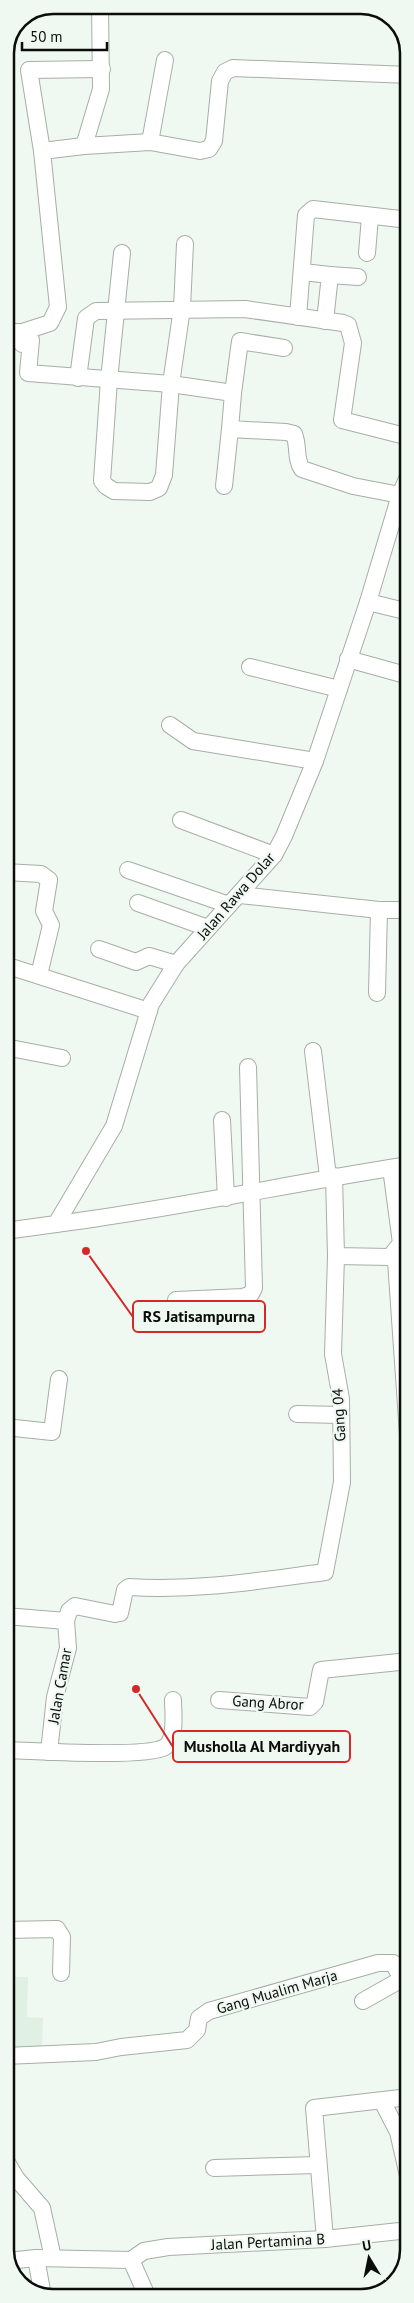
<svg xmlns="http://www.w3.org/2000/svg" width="414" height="2303" viewBox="0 0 414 2303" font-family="'PT Sans',sans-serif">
	<rect width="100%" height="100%" fill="#f0f9f1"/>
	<polygon fill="#e0f0e2" points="5,1977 28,1977 27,2017 43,2018 42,2050 5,2050 5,2025 12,2025 12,1995 5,1995"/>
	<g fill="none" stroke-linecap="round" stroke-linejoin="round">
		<g stroke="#a6aea6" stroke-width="18">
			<g id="minor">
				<polyline points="150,142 165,60"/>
				<polyline points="84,146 101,89 100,5"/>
				<polyline points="42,151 29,70 102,69"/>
				<polyline points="122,253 109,380 102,481 106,486 114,491 150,492 159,488 164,475 171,384 182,308 185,244"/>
				<polyline points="367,253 370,217"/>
				<polyline points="303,272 330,275 325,321"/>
				<polyline points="330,275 358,277"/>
				<polyline points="298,317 306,215 313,209 409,220"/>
				<polyline points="5,332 22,332 50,323 58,307 42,151 84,146 150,142 200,151 209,149 214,141 220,81 225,72 233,68 409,75"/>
				<path d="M22,332V344L31,340L28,373L171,384L233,393L230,429L286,432L294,434C299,446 295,459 302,469L353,486L400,495"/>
				<polyline points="78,378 86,318 96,311 245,309 343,323 348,325 353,343 342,420 409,437"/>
				<polyline points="233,393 240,341 284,348"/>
				<polyline points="224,486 230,429"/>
				<polyline points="368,602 409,612"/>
				<polyline points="348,659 409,676"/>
				<polyline points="250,667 339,689"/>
				<polyline points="170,725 193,741 315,761"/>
				<polyline points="181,820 274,855"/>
				<polyline points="128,870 229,905"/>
				<polyline points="5,872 41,874 49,880 44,911 51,925 39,975"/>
				<polyline points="240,895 379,910 409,910"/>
				<polyline points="138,903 208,928"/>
				<polyline points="99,949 136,962 149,956 176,964"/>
				<polyline points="5,965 149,1011"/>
				<polyline points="377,993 379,910"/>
				<polyline points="5,1047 62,1058"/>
				<polyline points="313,1051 328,1177"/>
				<polyline points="222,1120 226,1198"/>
				<polyline points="334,1176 336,1256 390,1257 396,1261 409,1449"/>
				<path d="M56,1224C175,1209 291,1183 409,1165"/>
				<polyline points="5,1231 56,1224 114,1126 151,1004 176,964 274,855 284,836 315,761 368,602 400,495 409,474"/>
				<polyline points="390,1257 401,1243 391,1168"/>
				<polyline points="176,1300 243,1297 251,1294 254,1288 248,1067"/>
				<polyline points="297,1414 341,1415"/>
				<polyline points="5,1427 52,1432 59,1379"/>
				<polyline points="5,1616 66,1621 68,1648 55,1697 49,1752"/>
				<path d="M66,1621L69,1611L75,1606L115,1614L120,1613L125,1590L129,1587C198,1591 257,1581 325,1572L342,1482L341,1399L333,1354L336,1256"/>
				<polyline points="219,1700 310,1707 315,1702 321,1670 409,1661"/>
				<path d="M5,1750C31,1751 148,1758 165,1747C177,1739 173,1712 173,1700"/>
				<polyline points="5,1930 57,1929 62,1937 61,1973"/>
				<polyline points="363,2001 402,1979"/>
				<polyline points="5,2056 96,2052 121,2047 187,2040 197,2030 199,2018 209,2011 378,1963 393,1963 402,1979 409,1975"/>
				<polyline points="382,2101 398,2132 409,2180"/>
				<polyline points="5,2159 16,2178 42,2208 53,2258"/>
				<polyline points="214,2168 318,2165"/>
				<polyline points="325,2239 314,2108 409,2097"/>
				<polyline points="36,2258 43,2296"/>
				<polyline points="131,2260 144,2251 168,2247 325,2239 409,2230"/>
				<polyline points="7,2261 36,2258 131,2260 148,2298"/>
			</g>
		</g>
		<use href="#minor" stroke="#fff" stroke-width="16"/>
	</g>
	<g text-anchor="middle" stroke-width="4.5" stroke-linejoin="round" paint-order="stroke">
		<g font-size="15" fill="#0a0d0a" stroke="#f0f9f1">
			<text transform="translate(236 896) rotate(-49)" y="5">Jalan Rawa Dolar</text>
			<text transform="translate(339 1415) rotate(-93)" y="5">Gang 04</text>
			<text transform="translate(60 1686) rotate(-80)" y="5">Jalan Camar</text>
			<text transform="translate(268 1703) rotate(3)" y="5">Gang Abror</text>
			<text transform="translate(277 1992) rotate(-16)" y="5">Gang Mualim Marja</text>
			<text transform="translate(268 2242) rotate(-3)" y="5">Jalan Pertamina B</text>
		</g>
	</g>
	<path d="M0 0H414V2303H0ZM53 14H361A39 39 0 0 1 400 53V2250A39 39 0 0 1 361 2289H53A39 39 0 0 1 14 2250V53A39 39 0 0 1 53 14Z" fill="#f0f9f1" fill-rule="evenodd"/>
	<path fill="none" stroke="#0a0d0a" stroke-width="2.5" d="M53 14H361A39 39 0 0 1 400 53V2250A39 39 0 0 1 361 2289H53A39 39 0 0 1 14 2250V53A39 39 0 0 1 53 14Z"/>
	<path fill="none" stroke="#d62828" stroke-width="2" d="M86 1251L133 1317M136 1689L173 1747"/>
	<g fill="#d62828" stroke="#f0f9f1" stroke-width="2">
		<circle cx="86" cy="1251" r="5"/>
		<circle cx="136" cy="1689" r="5"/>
	</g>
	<g fill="#f0f9f1" stroke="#d62828" stroke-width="2">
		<rect x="133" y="1301" width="132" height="31" rx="5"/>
		<rect x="173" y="1731" width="177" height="31" rx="5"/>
	</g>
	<g font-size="16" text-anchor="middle" font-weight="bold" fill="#0a0d0a">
		<text x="199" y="1322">RS Jatisampurna</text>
		<text x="262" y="1752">Musholla Al Mardiyyah</text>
	</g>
	<g transform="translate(369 2258) rotate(350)" stroke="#f0f9f1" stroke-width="4" paint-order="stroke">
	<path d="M0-4L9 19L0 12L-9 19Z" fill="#0a0d0a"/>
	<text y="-8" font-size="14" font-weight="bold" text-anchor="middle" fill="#0a0d0a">U</text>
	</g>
	<path d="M22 42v8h85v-8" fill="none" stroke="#0a0d0a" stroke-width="2.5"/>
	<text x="30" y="42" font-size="15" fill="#0a0d0a" stroke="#f0f9f1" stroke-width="4" paint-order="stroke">50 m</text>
</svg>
